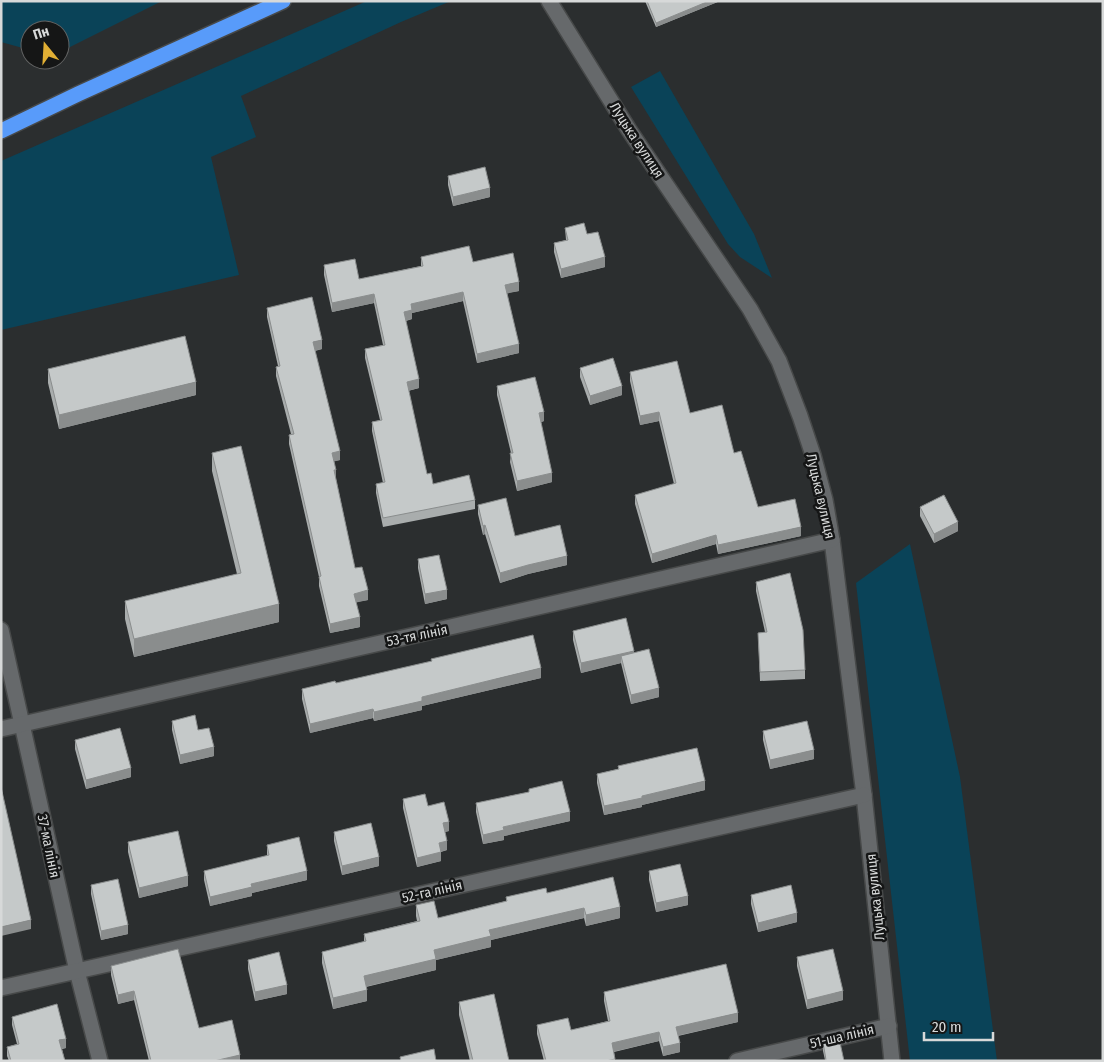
<svg xmlns="http://www.w3.org/2000/svg" width="1104" height="1062" viewBox="0 0 1104 1062" font-family="'Fira Sans Condensed',sans-serif">
	<rect width="100%" height="100%" fill="#2b2e2f"/>
	<g fill="#0a4358">
		<polygon points="1,1 162,1 60,52 60,30 30,30 30,50 1,42"/>
		<polygon points="367,1 451,1 401,22 241,96 256,137 211,157 239,275 1,330 1,161"/>
		<polygon points="660,71 754,234 772,278 740,257 728,244 631,87"/>
		<polygon points="910,544 960,777 997,1061 910,1061 856,583"/>
	</g>
	<g fill="none" stroke-linecap="round" stroke-linejoin="round">
		<g stroke="#474949" stroke-width="18">
			<g id="street">
				<polyline points="549,1 629,130 750,309 779,361 800,416 813,455 825,500 832,540 864,795 892,1061"/>
				<polyline points="1,630 77,971 100,1061"/>
				<path d="M1,729C278,665 555,605 832,540"/>
				<polyline points="1,988 864,795"/>
				<polyline points="737,1061 889,1026"/>
			</g>
		</g>
		<g stroke="#474949" stroke-width="18">
			<polyline id="highway" points="1,131 78,94 283,1"/>
		</g>
		<use href="#street" stroke="#66696b" stroke-width="15"/>
		<use href="#highway" stroke="#589bfa" stroke-width="15"/>
	</g>
	<g fill="#a9adad">
		<polygon points="645,1 720,1 656,27"/>
		<polygon points="448,176 490,197 453,206 448,185"/>
		<polygon points="565,228 587,234 605,267 561,278 554,252 554,243 566,240"/>
		<polygon points="421,257 473,262 519,291 507,293 519,353 477,363 463,301 412,313 412,319 406,321 419,388 408,391 427,474 433,484 475,500 475,509 383,527 376,493 376,484 383,483 372,431 372,422 380,420 365,358 365,349 383,345 374,303 332,312 324,275 324,265 359,279 421,266"/>
		<polygon points="267,308 322,349 315,351 340,460 334,461 336,479 355,568 368,600 356,602 360,627 330,633 319,586 319,577 289,444 289,435 291,434 276,376 276,367 278,366 267,317"/>
		<polygon points="580,368 622,395 590,405 580,377"/>
		<polygon points="48,369 196,395 59,429 48,383"/>
		<polygon points="630,372 690,413 734,453 758,507 801,536 718,554 716,544 652,563 635,504 635,495 674,484 659,421 640,425 630,381"/>
		<polygon points="497,386 544,421 541,422 552,482 517,491 510,462 511,453 497,395"/>
		<polygon points="212,453 279,622 134,657 125,619 125,601 237,574 212,471"/>
		<polygon points="478,505 515,536 567,565 528,574 500,583 485,534 483,535 478,514"/>
		<polygon points="920,507 958,531 934,543 920,516"/>
		<polygon points="418,559 447,599 425,604 418,568"/>
		<polygon points="756,582 805,670 805,679 760,681 758,633 765,632 756,591"/>
		<polygon points="573,631 634,653 659,697 631,704 621,663 581,673 573,640"/>
		<polygon points="541,678 422,706 422,710 374,721 373,718 310,733 302,699 302,689 336,683"/>
		<polygon points="172,721 198,730 214,756 180,764 172,730"/>
		<polygon points="763,731 814,759 770,769 763,740"/>
		<polygon points="75,740 131,777 86,789 75,749"/>
		<polygon points="618,766 705,790 642,805 642,807 604,815 597,783 597,774 618,769"/>
		<polygon points="529,789 570,821 504,836 504,840 483,844 476,812 476,803 529,792"/>
		<polygon points="403,799 428,806 449,831 445,832 447,850 441,852 441,861 417,867 403,808"/>
		<polygon points="334,832 379,866 342,875 334,841"/>
		<polygon points="128,842 188,886 139,898 128,852"/>
		<polygon points="267,845 307,880 252,893 252,896 210,906 204,880 204,871 267,856"/>
		<polygon points="649,871 688,905 656,912 649,880"/>
		<polygon points="91,885 128,934 101,940 91,894"/>
		<polygon points="547,893 620,918 586,926 584,918 491,940 491,947 436,960 436,970 366,987 367,1001 333,1009 322,963 322,952 364,942 364,934 417,921 416,916 416,905 438,918 506,901 506,897"/>
		<polygon points="751,895 797,922 758,932 751,904"/>
		<polygon points="797,957 843,1000 807,1009 797,966"/>
		<polygon points="248,960 287,994 255,1001 248,969"/>
		<polygon points="111,966 199,1028 240,1061 149,1061 134,1000 118,1004 111,975"/>
		<polygon points="604,992 738,1022 678,1036 680,1052 663,1056 659,1041 614,1052 615,1061 544,1061 537,1034 537,1025 571,1030 608,1021 604,1001"/>
		<polygon points="459,1002 509,1061 470,1061 459,1015"/>
		<polygon points="12,1017 66,1048 62,1049 65,1061 9,1061 7,1056 7,1047 17,1044 12,1025"/>
		<polygon points="823,1042 844,1061 825,1060 823,1051"/>
	</g>
	<g fill="#8a8d8d">
		<polygon points="709,1 720,1 656,27 656,23"/>
		<polygon points="490,188 490,197 453,206 453,197"/>
		<polygon points="605,257 605,267 561,278 561,269"/>
		<polygon points="519,282 519,291 505,294 505,285"/>
		<polygon points="463,292 463,301 412,313 412,319 404,321 404,312 411,304"/>
		<polygon points="374,294 374,303 332,312 332,303"/>
		<polygon points="322,340 322,349 313,351 313,342"/>
		<polygon points="519,344 519,353 477,363 477,354"/>
		<polygon points="419,379 419,388 407,391 407,382"/>
		<polygon points="196,382 196,395 59,429 59,415"/>
		<polygon points="622,386 622,395 590,405 590,396"/>
		<polygon points="544,412 544,421 539,423 539,413"/>
		<polygon points="659,412 659,421 640,425 640,416"/>
		<polygon points="340,451 340,460 332,462 332,453"/>
		<rect x="334" y="470" width="2" height="9"/>
		<polygon points="552,473 552,482 517,491 517,481"/>
		<polygon points="958,522 958,531 934,543 934,534"/>
		<polygon points="485,525 485,534 483,535 483,526"/>
		<polygon points="801,527 801,536 718,554 718,545"/>
		<polygon points="716,535 716,544 652,563 652,554"/>
		<polygon points="567,556 567,565 528,574 500,583 500,573 528,565"/>
		<polygon points="368,590 368,600 354,603 354,594"/>
		<polygon points="447,590 447,599 425,604 425,594"/>
		<polygon points="279,604 279,622 134,657 134,639"/>
		<polygon points="360,617 360,627 330,633 330,624"/>
		<polygon points="634,651 634,660 621,656 621,663 581,673 581,663"/>
		<polygon points="541,668 541,678 422,706 422,710 374,721 374,712 422,697"/>
		<polygon points="659,688 659,697 631,704 631,695"/>
		<polygon points="373,709 373,718 310,733 310,724"/>
		<polygon points="214,747 214,756 180,764 180,755"/>
		<polygon points="814,750 814,759 770,769 770,760"/>
		<polygon points="131,768 131,777 86,789 86,780"/>
		<polygon points="705,781 705,790 642,805 642,807 604,815 604,806 642,796"/>
		<polygon points="570,812 570,821 504,836 504,840 483,844 483,835 503,827"/>
		<polygon points="449,822 449,831 443,832 443,823"/>
		<polygon points="447,841 447,850 439,852 439,843"/>
		<polygon points="441,852 441,861 417,867 417,858"/>
		<polygon points="379,857 379,866 342,875 342,866"/>
		<polygon points="307,871 307,880 252,893 252,896 210,906 210,897 251,884"/>
		<polygon points="188,876 188,886 139,898 139,888"/>
		<polygon points="688,896 688,905 656,912 656,903"/>
		<polygon points="620,907 620,918 586,926 586,915"/>
		<polygon points="584,908 584,918 491,940 491,947 436,960 436,970 364,987 364,976 434,950 489,930"/>
		<polygon points="797,913 797,922 758,932 758,923"/>
		<polygon points="31,920 31,929 1,936 1,927"/>
		<polygon points="128,925 128,934 101,940 101,931"/>
		<polygon points="287,985 287,994 255,1001 255,992"/>
		<polygon points="367,990 367,1001 333,1009 333,998"/>
		<polygon points="134,991 134,1000 118,1004 118,995"/>
		<polygon points="843,991 843,1000 807,1009 807,1000"/>
		<polygon points="738,1013 738,1022 676,1036 676,1027"/>
		<polygon points="659,1032 659,1041 612,1052 612,1043"/>
		<polygon points="66,1039 66,1048 59,1049 59,1040"/>
		<polygon points="680,1043 680,1052 663,1056 663,1047"/>
		<polygon points="240,1055 240,1061 214,1061"/>
	</g>
	<g fill="#c5c9c9" stroke="#8a8d8d">
		<polygon points="647,1 709,1 656,23"/>
		<polygon points="485,167 490,188 453,197 448,176"/>
		<polygon points="584,223 587,234 598,232 605,257 561,269 554,243 568,240 565,228"/>
		<polygon points="469,246 473,262 513,253 519,282 505,285 519,344 477,354 463,292 411,304 412,310 404,312 419,379 407,382 427,474 431,473 433,484 469,475 475,500 383,518 376,484 385,482 372,422 382,420 365,349 385,345 374,294 332,303 324,265 355,259 359,279 423,266 421,257"/>
		<polygon points="312,297 322,340 313,342 340,451 332,453 336,470 334,470 355,568 362,567 368,590 354,594 360,617 330,624 319,577 321,576 289,435 294,434 276,367 280,366 267,308"/>
		<polygon points="185,336 196,382 59,415 48,369"/>
		<polygon points="613,358 622,386 590,396 580,368"/>
		<polygon points="677,361 690,413 722,405 734,453 741,451 758,507 795,499 801,527 718,545 716,535 652,554 635,495 676,483 659,412 640,416 630,372"/>
		<polygon points="535,377 544,412 539,413 552,473 517,481 510,453 513,453 497,386"/>
		<polygon points="241,446 279,604 134,639 125,601 241,573 212,453"/>
		<polygon points="944,495 958,522 934,534 920,507"/>
		<polygon points="506,498 515,536 560,525 567,556 528,565 500,573 485,525 483,526 478,505"/>
		<polygon points="439,555 447,590 425,594 418,559"/>
		<polygon points="790,573 803,630 805,670 760,672 758,633 767,632 756,582"/>
		<polygon points="626,618 634,651 581,663 573,631"/>
		<polygon points="533,635 541,668 422,697 422,701 374,712 373,709 310,724 302,689 335,681 336,683 432,661 431,659"/>
		<polygon points="649,649 659,688 631,695 621,656"/>
		<polygon points="195,715 198,730 209,728 214,747 180,755 172,721"/>
		<polygon points="807,721 814,750 770,760 763,731"/>
		<polygon points="120,728 131,768 86,780 75,740"/>
		<polygon points="697,748 705,781 642,796 642,798 604,806 597,774 619,769 618,766"/>
		<polygon points="562,781 570,812 503,827 504,830 483,835 476,803 529,792 529,789"/>
		<polygon points="1,787 31,920 1,927"/>
		<polygon points="425,794 428,806 444,802 449,822 443,823 447,841 439,843 441,852 417,858 403,799"/>
		<polygon points="371,823 379,857 342,866 334,832"/>
		<polygon points="178,831 188,876 139,888 128,842"/>
		<polygon points="299,837 307,871 251,884 252,887 210,897 204,871 269,855 267,845"/>
		<polygon points="680,864 688,896 656,903 649,871"/>
		<polygon points="613,877 620,907 586,915 584,908 489,930 491,936 434,950 436,959 364,976 367,990 333,998 322,952 366,941 364,934 420,921 416,905 434,901 438,918 507,901 506,897 546,888 547,893"/>
		<polygon points="118,879 128,925 101,931 91,885"/>
		<polygon points="791,885 797,913 758,923 751,895"/>
		<polygon points="178,949 199,1028 232,1020 240,1055 214,1061 151,1061 134,991 118,995 111,966"/>
		<polygon points="833,949 843,991 807,1000 797,957"/>
		<polygon points="279,952 287,985 255,992 248,960"/>
		<polygon points="726,964 738,1013 676,1027 680,1043 663,1047 659,1032 612,1043 615,1059 606,1061 546,1061 537,1025 568,1018 571,1030 610,1021 604,992"/>
		<polygon points="494,994 509,1061 473,1061 459,1002"/>
		<polygon points="57,1004 66,1039 59,1040 65,1061 11,1061 7,1047 19,1044 12,1017"/>
		<polygon points="839,1038 844,1061 823,1061 826,1060 823,1042"/>
		<polygon points="434,1049 436,1061 401,1061 400,1057"/>
	</g>
	<g text-anchor="middle" stroke-width="5" stroke-linejoin="round" paint-order="stroke">
		<g font-size="14" fill="#d7d9d9" stroke="#151616">
			<text transform="translate(637 140) rotate(57)" y="5">Луцька вулиця</text>
			<text transform="translate(821 496) rotate(77)" y="5">Луцька вулиця</text>
			<text transform="translate(417 635) rotate(-12)" y="5">53-тя лінія</text>
			<text transform="translate(49 846) rotate(78)" y="5">37-ма лінія</text>
			<text transform="translate(432 891) rotate(-13)" y="5">52-га лінія</text>
			<text transform="translate(875 897) rotate(-96)" y="5">Луцька вулиця</text>
			<text transform="translate(842 1036) rotate(-13)" y="5">51-ша лінія</text>
		</g>
	</g>
	<rect width="1104" height="1062" fill="none" stroke="#d7d9d9" stroke-width="5"/>
	<g transform="translate(45 45) rotate(342)"><circle r="24" fill="#151616" stroke="#636464"/>
	<path d="M0-4L9 19L0 12L-9 19Z" fill="#e1af34"/>
	<text y="-8" font-size="14" font-weight="bold" text-anchor="middle" fill="#d7d9d9">Пн</text>
	</g>
	<path d="M924 1032v8h69v-8" fill="none" stroke="#d7d9d9" stroke-width="2.5"/>
	<text x="932" y="1032" font-size="15" fill="#d7d9d9" stroke="#151616" stroke-width="4" paint-order="stroke">20 m</text>
</svg>
